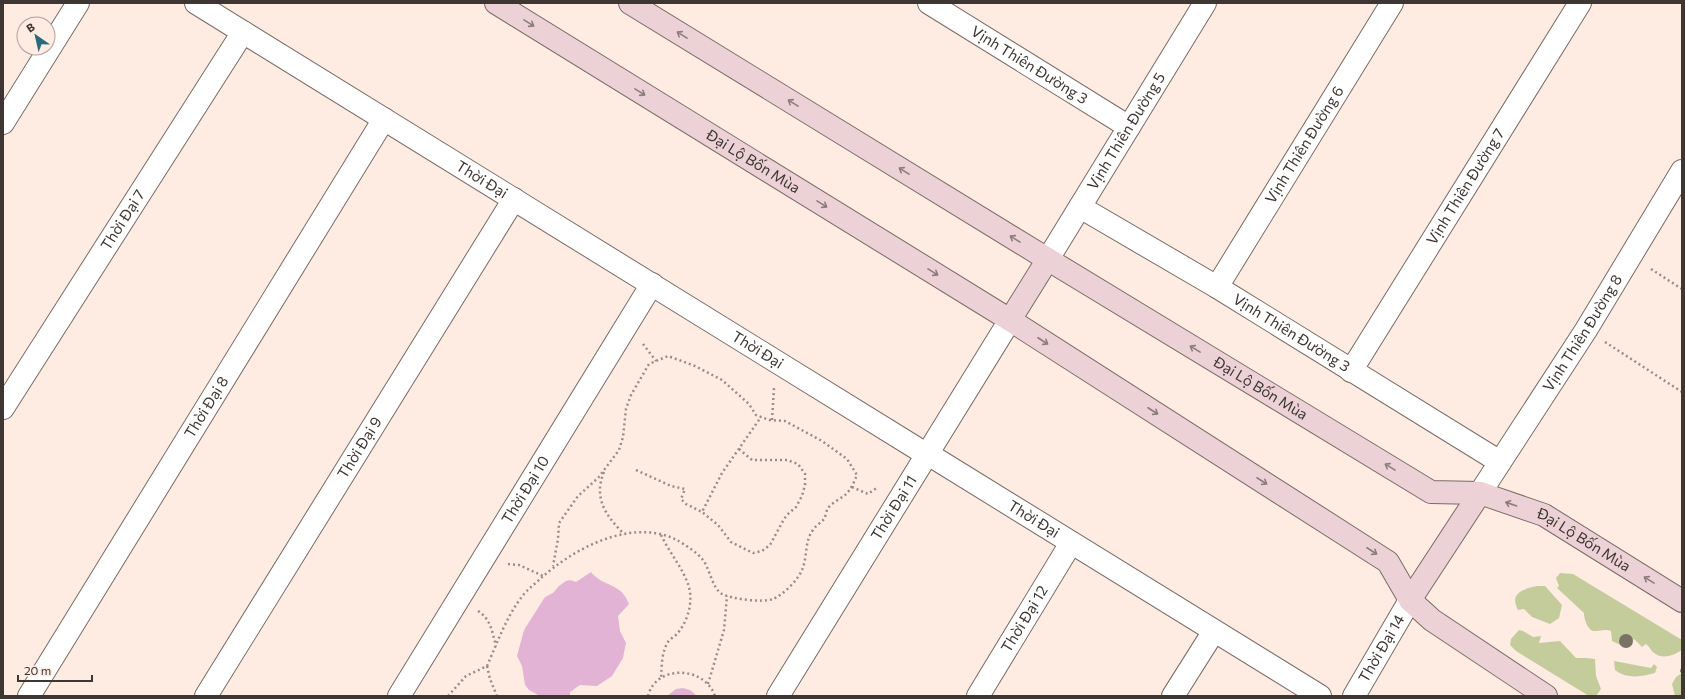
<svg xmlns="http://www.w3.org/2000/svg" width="1685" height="699" viewBox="0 0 1685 699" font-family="Commissioner,sans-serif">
	<rect width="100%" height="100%" fill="#feece3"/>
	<g fill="#c4cc9c">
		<path d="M1560,573L1573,574L1682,640V650C1674,655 1663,660 1654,653C1651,651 1650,647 1646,644L1642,647L1634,639L1625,647L1612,641L1611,631C1604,629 1602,631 1595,631C1588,632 1584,619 1584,613L1557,588L1559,586L1556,578Z"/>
		<path d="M1537,586H1545L1562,605L1559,618L1550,624L1532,617L1524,609L1518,610C1509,593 1523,589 1537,586Z"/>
		<polygon points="1519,630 1523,631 1533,637 1541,636 1539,643 1560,641 1576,658 1586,658 1595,659 1596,676 1601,689 1596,696 1589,696 1516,651 1510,645 1511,639"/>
		<path d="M1614,661L1651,668L1654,664L1657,667L1655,673C1641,677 1626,679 1615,670Z"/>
		<polygon points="1682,673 1682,696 1675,696 1672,684 1676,677"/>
	</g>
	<g fill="#e2b3d4">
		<path d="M591,572C604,588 621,582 629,604L618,616L620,631L626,643L623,658L612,676L597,686L580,685L570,692V696H540L529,690L525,685L522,666L517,656L524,630L545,597L553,593L559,586L566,581L570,580L576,582Z"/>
		<polygon points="683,688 690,690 697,696 667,696 676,689"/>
	</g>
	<g fill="#7a7264">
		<circle cx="1626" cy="641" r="7"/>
		<polygon points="1682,665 1682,675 1680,671"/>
	</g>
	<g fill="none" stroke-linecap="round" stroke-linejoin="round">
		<g stroke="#7b6b64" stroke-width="24">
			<g id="minor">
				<path id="s1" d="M196,3L921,451L928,454L1320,696"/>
				<path id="s2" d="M929,3L1129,127"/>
				<polyline points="3,123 78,3"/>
				<path id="s3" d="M1080,207L1217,287L1500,462"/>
				<path id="s4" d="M1048,259L1205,3"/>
				<path id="s5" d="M1217,287L1392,3"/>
				<path id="s6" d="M1351,371L1580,3"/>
				<path id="s7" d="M3,408L243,32"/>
				<path id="s8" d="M1480,493L1586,330L1682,171"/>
				<path id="s9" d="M29,696L384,119"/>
				<path id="s10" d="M206,696L514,199"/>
				<path id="s11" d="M399,696L652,284"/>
				<path id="s12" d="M778,696L1010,320"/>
				<path id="s13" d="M978,696L1071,543"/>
				<polyline points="1173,696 1214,631"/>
				<path id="s14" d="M1354,696L1410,600"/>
			</g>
		</g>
		<g stroke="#7b6b64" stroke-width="24">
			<g id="secondary">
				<path id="s15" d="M496,3L1010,320L1388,562L1410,600L1432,620L1546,696"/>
				<path id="s16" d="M630,3L1044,257L1431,492L1480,493L1544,515L1682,601"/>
				<polyline points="1010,320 1048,259"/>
				<polyline points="1410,600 1480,493"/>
			</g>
		</g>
		<g stroke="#998c87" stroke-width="2.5" stroke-dasharray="2 3" stroke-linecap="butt">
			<polyline points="1651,269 1682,289"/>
			<polyline points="1605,342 1682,392"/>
			<polyline points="643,344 656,361"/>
			<polyline points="772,420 774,388"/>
			<polyline points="739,449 752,460 787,460 798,464 805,474 805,485 802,496 796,507 788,514 784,519 770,545 762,551 753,553 731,542 718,525 702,512 722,473 761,417"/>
			<polyline points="636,470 671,486 685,489 681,499 686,504 702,512"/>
			<path d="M604,472C593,498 606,516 624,534"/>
			<polyline points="852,487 868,494 878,487"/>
			<path d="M661,535C669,552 682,567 688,584C694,601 688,621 677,634C674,637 670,639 668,642C661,653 662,667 661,678"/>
			<polyline points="508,564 519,565 543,576"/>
			<path d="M478,611C491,619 492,632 496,646"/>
			<polyline points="487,666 490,679 497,696"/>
			<polyline points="708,684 724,630 727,596"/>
			<path d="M448,696L466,676L487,666C498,641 507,615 524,594C529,588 535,584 540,579C573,549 631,517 677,540C685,545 697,552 703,560C710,569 712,588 722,594C732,599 762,603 773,599C783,595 798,580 802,570C808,556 804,542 813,530C816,525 821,523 824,519C826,516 826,511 828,508C832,503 840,499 845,495C851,490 854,482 857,475L847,459L822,441L785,421L769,420L756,415L749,404L722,380L695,366L668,356L649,364L631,395L626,409L623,437L619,450L598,478L578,496L559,523L558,539L553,566"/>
			<path d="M648,696C656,664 705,666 715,696"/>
		</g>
		<use href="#minor" stroke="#fff" stroke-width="22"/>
		<use href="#secondary" stroke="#ecd2d6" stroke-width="22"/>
	</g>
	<defs><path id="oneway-shaft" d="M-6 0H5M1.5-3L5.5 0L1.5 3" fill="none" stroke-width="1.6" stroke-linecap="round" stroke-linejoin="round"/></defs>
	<g stroke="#8c7c7c">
		<use href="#oneway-shaft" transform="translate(529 23) rotate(32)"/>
		<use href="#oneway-shaft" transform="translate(682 35) rotate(-148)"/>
		<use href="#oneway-shaft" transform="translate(640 92) rotate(32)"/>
		<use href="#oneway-shaft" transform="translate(793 103) rotate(-148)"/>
		<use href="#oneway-shaft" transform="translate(904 171) rotate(-148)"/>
		<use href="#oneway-shaft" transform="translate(822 204) rotate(32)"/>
		<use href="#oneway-shaft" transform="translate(1015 239) rotate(-148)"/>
		<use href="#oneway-shaft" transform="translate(933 272) rotate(32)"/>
		<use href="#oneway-shaft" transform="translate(1043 341) rotate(33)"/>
		<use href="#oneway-shaft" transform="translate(1195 349) rotate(-149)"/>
		<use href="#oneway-shaft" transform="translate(1153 411) rotate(33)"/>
		<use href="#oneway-shaft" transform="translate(1390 467) rotate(-149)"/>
		<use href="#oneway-shaft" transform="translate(1262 481) rotate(33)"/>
		<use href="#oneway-shaft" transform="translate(1511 504) rotate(-161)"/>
		<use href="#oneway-shaft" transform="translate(1372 551) rotate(33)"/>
		<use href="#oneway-shaft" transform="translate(1649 580) rotate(-148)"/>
	</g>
	<g text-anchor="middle" stroke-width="4" stroke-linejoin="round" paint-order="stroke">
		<g font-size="15" fill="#3d3633" stroke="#feece3">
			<text dy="5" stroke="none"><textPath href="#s2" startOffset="118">Vịnh Thiên Đường 3</textPath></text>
			<text dy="5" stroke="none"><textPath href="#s4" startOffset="150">Vịnh Thiên Đường 5</textPath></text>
			<text dy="5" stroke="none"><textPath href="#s5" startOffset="167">Vịnh Thiên Đường 6</textPath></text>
			<text dy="5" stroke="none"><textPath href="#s15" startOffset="302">Đại Lộ Bốn Mùa</textPath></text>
			<text dy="5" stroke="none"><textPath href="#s1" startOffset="336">Thời Đại</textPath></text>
			<text dy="5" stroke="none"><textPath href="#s6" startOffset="217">Vịnh Thiên Đường 7</textPath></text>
			<text dy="5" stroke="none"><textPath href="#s7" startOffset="223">Thời Đại 7</textPath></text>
			<text dy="5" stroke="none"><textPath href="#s3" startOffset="246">Vịnh Thiên Đường 3</textPath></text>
			<text dy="5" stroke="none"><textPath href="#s8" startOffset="190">Vịnh Thiên Đường 8</textPath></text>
			<text dy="5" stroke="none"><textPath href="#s1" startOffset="660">Thời Đại</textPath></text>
			<text dy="5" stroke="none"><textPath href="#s16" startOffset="739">Đại Lộ Bốn Mùa</textPath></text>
			<text dy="5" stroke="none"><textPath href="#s9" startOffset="339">Thời Đại 8</textPath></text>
			<text dy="5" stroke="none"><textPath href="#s10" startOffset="292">Thời Đại 9</textPath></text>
			<text dy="5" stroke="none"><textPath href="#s11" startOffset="242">Thời Đại 10</textPath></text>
			<text dy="5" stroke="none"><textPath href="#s12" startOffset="221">Thời Đại 11</textPath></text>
			<text dy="5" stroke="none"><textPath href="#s1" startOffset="984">Thời Đại</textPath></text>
			<text dy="5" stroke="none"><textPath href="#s16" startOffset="1102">Đại Lộ Bốn Mùa</textPath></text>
			<text dy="5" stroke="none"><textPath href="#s13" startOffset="90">Thời Đại 12</textPath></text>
			<text dy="5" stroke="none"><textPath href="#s14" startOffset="55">Thời Đại 14</textPath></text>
		</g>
	</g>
	<rect width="1685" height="699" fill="none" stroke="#3d3633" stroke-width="8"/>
	<g transform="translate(36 36) rotate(326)"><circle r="19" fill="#feece3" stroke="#b1a39d"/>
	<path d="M0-3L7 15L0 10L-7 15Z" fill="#286b7d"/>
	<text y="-6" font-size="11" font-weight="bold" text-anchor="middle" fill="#3d3633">B</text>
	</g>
	<path d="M18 675v6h74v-6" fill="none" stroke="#3d3633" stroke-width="2"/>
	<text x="24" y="675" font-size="12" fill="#3d3633" stroke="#feece3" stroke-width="3" paint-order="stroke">20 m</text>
</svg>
